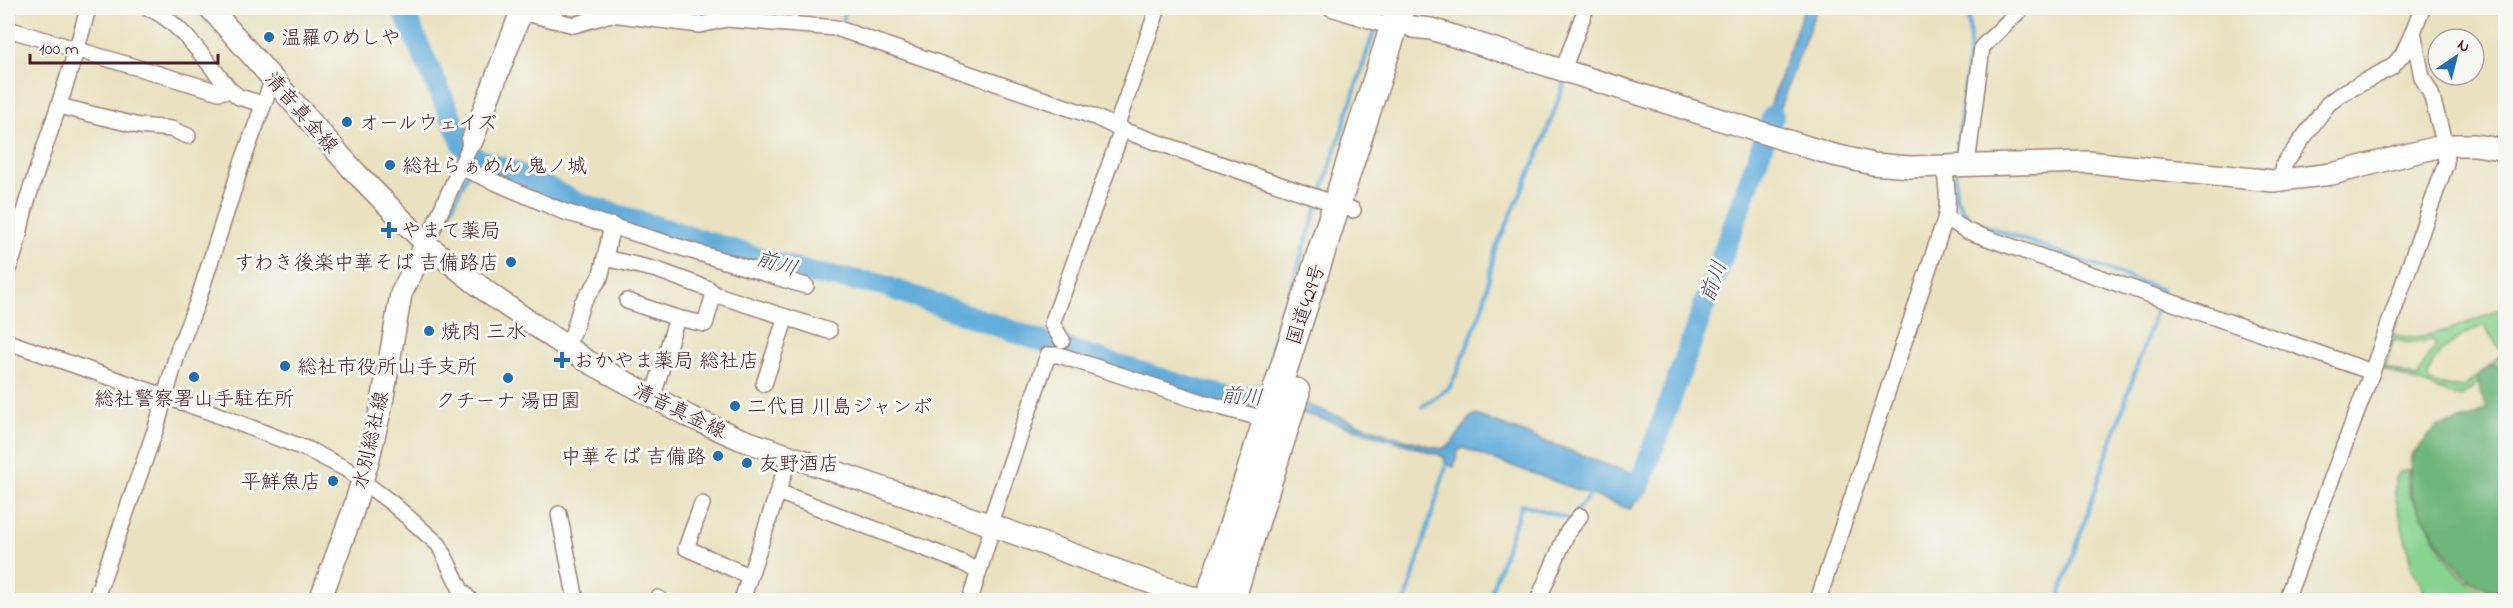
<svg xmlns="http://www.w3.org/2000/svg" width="2513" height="608" viewBox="0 0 2513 608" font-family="'Indie Flower','Klee One',sans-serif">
	<rect width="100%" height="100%" fill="#f6f6f2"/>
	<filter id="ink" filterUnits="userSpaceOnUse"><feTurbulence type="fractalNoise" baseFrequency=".0167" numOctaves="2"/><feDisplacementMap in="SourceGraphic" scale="12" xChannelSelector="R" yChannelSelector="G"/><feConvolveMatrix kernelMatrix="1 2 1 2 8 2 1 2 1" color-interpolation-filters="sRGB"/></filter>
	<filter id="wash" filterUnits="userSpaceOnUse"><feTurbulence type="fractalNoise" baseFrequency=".008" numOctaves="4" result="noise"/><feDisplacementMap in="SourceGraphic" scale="24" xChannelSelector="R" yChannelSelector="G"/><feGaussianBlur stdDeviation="1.35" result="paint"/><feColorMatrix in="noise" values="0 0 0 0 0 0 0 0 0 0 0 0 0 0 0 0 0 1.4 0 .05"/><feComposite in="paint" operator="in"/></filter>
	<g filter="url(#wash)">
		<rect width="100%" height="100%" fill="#e9e1bf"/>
		<g fill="#87d390" stroke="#68795e" stroke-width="1.5" fill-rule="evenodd">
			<path d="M2404,303L2406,305L2402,308L2394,331L2396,335C2423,345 2479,318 2505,307V360L2460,398L2383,369L2379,364L2399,307ZM2484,325L2503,354L2463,388L2434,384L2428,380C2428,353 2463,334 2484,325ZM2394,339C2408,344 2418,344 2432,339L2437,345L2429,354L2418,378L2385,367Z"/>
			<path d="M2408,469C2408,476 2407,485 2409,492C2412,501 2420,511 2425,520C2441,548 2465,602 2505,592V600H2429L2412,568L2395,495V478L2400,472Z"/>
		</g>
		<path fill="#6db57a" stroke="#5c6a52" stroke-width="1.5" d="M2492,365L2506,372V590C2493,593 2477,587 2467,578C2453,565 2414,507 2410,489C2408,479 2411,466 2411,456L2437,427L2472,418L2487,408L2480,391L2478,376Z"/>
		<g fill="#63addb" stroke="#566683" stroke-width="1.5">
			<polygon points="1804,8 1817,8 1768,139 1760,136"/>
			<path d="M1258,384C1318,410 1379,434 1441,449L1451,444L1472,416L1476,415L1621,470C1629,472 1634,474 1641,468L1648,470L1639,499L1630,509L1463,448L1458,451L1454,467L1445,463V458L1440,455L1306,414L1231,401L1232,396Z"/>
		</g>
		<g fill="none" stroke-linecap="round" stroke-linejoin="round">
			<g stroke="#63addb" stroke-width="4">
				<polyline points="715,15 727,8"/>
				<polyline points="1379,15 1382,8"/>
				<polyline points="842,24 845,8"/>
				<polyline points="1956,158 1970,42 1968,8"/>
				<polyline points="471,166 478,159"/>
				<path d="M1956,172C1954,198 1955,205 1975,222L2163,290L2162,292"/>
				<polyline points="1322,192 1374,31"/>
				<polyline points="438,238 468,173"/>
				<polyline points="1271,347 1319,202"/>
				<polyline points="1422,407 1450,387 1456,375 1483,306 1495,250 1538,155 1565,82"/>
				<polyline points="1576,511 1593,492"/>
				<polyline points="1406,600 1448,460"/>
				<polyline points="1488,600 1522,504 1569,519"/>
				<polyline points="1528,600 1547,554 1559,533"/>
				<polyline points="2058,600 2157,307"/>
			</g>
			<g stroke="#63addb" stroke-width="22">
				<polyline points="402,8 464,146 473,157 528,178 578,203 809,273 879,284 1032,338 1190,388 1236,399 1261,394"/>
				<polyline points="1630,492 1639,486 1773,116"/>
			</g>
		</g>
	</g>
	<g filter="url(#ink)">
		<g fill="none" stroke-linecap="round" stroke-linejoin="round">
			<g stroke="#9a8075" stroke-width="18">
				<g id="street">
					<path d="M147,8C176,16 210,66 230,90"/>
					<polyline points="524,8 521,12 574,25 611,14 700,25 726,19 836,28 1095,117 1122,130 1353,210"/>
					<polyline points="1331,8 1382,24 1400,26"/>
					<polyline points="8,29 219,92 230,90 239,97 263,104"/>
					<polyline points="1563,70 1586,8"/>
					<polyline points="59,106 139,126 171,129 188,136"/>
					<polyline points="1116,127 1158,8"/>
					<polyline points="1967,165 1982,47 2022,8"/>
					<polyline points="460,167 562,211 806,286"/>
					<polyline points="2282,180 2284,164 2328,104 2341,94 2392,67 2403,54 2413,32"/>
					<polyline points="1947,218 1967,231 2372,372"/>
					<polyline points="426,244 472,141"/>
					<polyline points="605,258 612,225"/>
					<path d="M8,269C19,247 20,222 28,198C48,135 72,72 88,8"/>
					<polyline points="627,301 677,318"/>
					<polyline points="1062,340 1052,324 1122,130"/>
					<polyline points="8,342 210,412 309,450 346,469 393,504 439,545 461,590 470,600"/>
					<polyline points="565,347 573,333 582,303 600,278 605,258 657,270 709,289 714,294 829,331"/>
					<polyline points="764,384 786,317"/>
					<polyline points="649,397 656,386 677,318 705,324 714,294"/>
					<polyline points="778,492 963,563 977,571"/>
					<polyline points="702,504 686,548 749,576"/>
					<polyline points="559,514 576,600"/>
					<polyline points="658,598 660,600"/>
					<polyline points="95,600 156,428 179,348 197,303 242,163 273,79"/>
					<polyline points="742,600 789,458"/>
					<polyline points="970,600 990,535 992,517 1048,355 1059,355 1202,402 1268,420"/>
					<polyline points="1538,600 1567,533 1580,516"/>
					<path d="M1818,600L1941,231C1951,209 1947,188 1944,166"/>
					<polyline points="2286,600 2372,372 2446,163 2445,145 2431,94 2422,77 2413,32 2422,8"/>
				</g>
			</g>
			<g stroke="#9a8075" stroke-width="24">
				<g id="secondary">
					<polyline points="210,8 355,172 426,244 491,295 587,361 688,416 740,439 991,525 1199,600"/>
					<polyline points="1413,27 1431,29 1830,154 1873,164 1910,167 2088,162 2273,181 2332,174 2445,145 2475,145 2506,150"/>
					<polyline points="472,141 521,12"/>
					<polyline points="320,600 353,511 368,461 381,408 401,294 426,244"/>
				</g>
			</g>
			<g stroke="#9a8075" stroke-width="30">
				<g id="highway">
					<polyline points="1209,600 1400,8"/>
					<polyline points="1231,600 1296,392"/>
				</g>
			</g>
			<use href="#street" stroke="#fff" stroke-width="15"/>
			<use href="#secondary" stroke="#fff" stroke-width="21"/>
			<use href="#highway" stroke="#fff" stroke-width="27"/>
		</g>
	</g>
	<g fill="#1f6fb2" stroke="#f6f6f2" stroke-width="2">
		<circle cx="269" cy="37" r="6"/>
		<circle cx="347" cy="122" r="6"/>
		<circle cx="390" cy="165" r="6"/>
		<path d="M386 221h6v6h6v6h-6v6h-6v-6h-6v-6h6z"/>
		<circle cx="511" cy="262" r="6"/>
		<circle cx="429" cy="331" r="6"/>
		<path d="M559 351h6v6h6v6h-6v6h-6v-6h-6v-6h6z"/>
		<circle cx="285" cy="366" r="6"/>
		<circle cx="194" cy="377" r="6"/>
		<circle cx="508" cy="378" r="6"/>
		<circle cx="735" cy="406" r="6"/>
		<circle cx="718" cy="456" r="6"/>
		<circle cx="747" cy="463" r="6"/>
		<circle cx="333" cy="481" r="6"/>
	</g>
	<g text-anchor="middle" stroke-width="6" stroke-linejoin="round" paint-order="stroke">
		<g font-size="20" fill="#4a1f2b" stroke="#f6f6f2" text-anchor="start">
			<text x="281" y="44">温羅のめしや</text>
			<text x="359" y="129">オールウェイズ</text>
			<text x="402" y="172">総社らぁめん 鬼ノ城</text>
			<text x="401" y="237">やまて薬局</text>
			<text x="499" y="269" text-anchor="end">すわき後楽中華そば 吉備路店</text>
			<text x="441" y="338">焼肉 三水</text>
			<text x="574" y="367">おかやま薬局 総社店</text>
			<text x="297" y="373">総社市役所山手支所</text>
			<text x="194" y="405" text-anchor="middle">総社警察署山手駐在所</text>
			<text x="508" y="407" text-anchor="middle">クチーナ 湯田園</text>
			<text x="747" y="413">二代目 川島ジャンボ</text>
			<text x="706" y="463" text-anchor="end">中華そば 吉備路</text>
			<text x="759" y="470">友野酒店</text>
			<text x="321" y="488" text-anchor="end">平鮮魚店</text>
		</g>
		<g font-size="20" fill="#4a1f2b" stroke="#f6f6f2">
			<text transform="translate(302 112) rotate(49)" y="7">清音真金線</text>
			<text transform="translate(1305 304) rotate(-72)" y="7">国道429号</text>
			<text transform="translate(680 410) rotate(26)" y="7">清音真金線</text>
			<text transform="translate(370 440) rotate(-77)" y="7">水別総社線</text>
		</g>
		<g font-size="21" font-style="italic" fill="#535169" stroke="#f6f6f2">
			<text transform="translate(777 263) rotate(17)" y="7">前川</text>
			<text transform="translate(1713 281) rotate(-70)" y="7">前川</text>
			<text transform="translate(1242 396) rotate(4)" y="7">前川</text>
		</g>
	</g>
	<rect width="2513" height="608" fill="none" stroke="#f6f6f2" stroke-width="30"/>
	<g transform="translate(2456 57) rotate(35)"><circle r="28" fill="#f6f6f2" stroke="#b1a0a2" stroke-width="1.5"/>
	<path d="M0-4.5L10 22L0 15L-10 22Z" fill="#1f6fb2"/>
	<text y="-9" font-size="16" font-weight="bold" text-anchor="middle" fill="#4a1f2b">N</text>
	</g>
	<path d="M30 54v9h188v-9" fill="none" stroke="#4a1f2b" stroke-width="3"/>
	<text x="39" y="54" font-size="18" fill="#4a1f2b" stroke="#f6f6f2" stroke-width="4.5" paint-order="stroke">100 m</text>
</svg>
